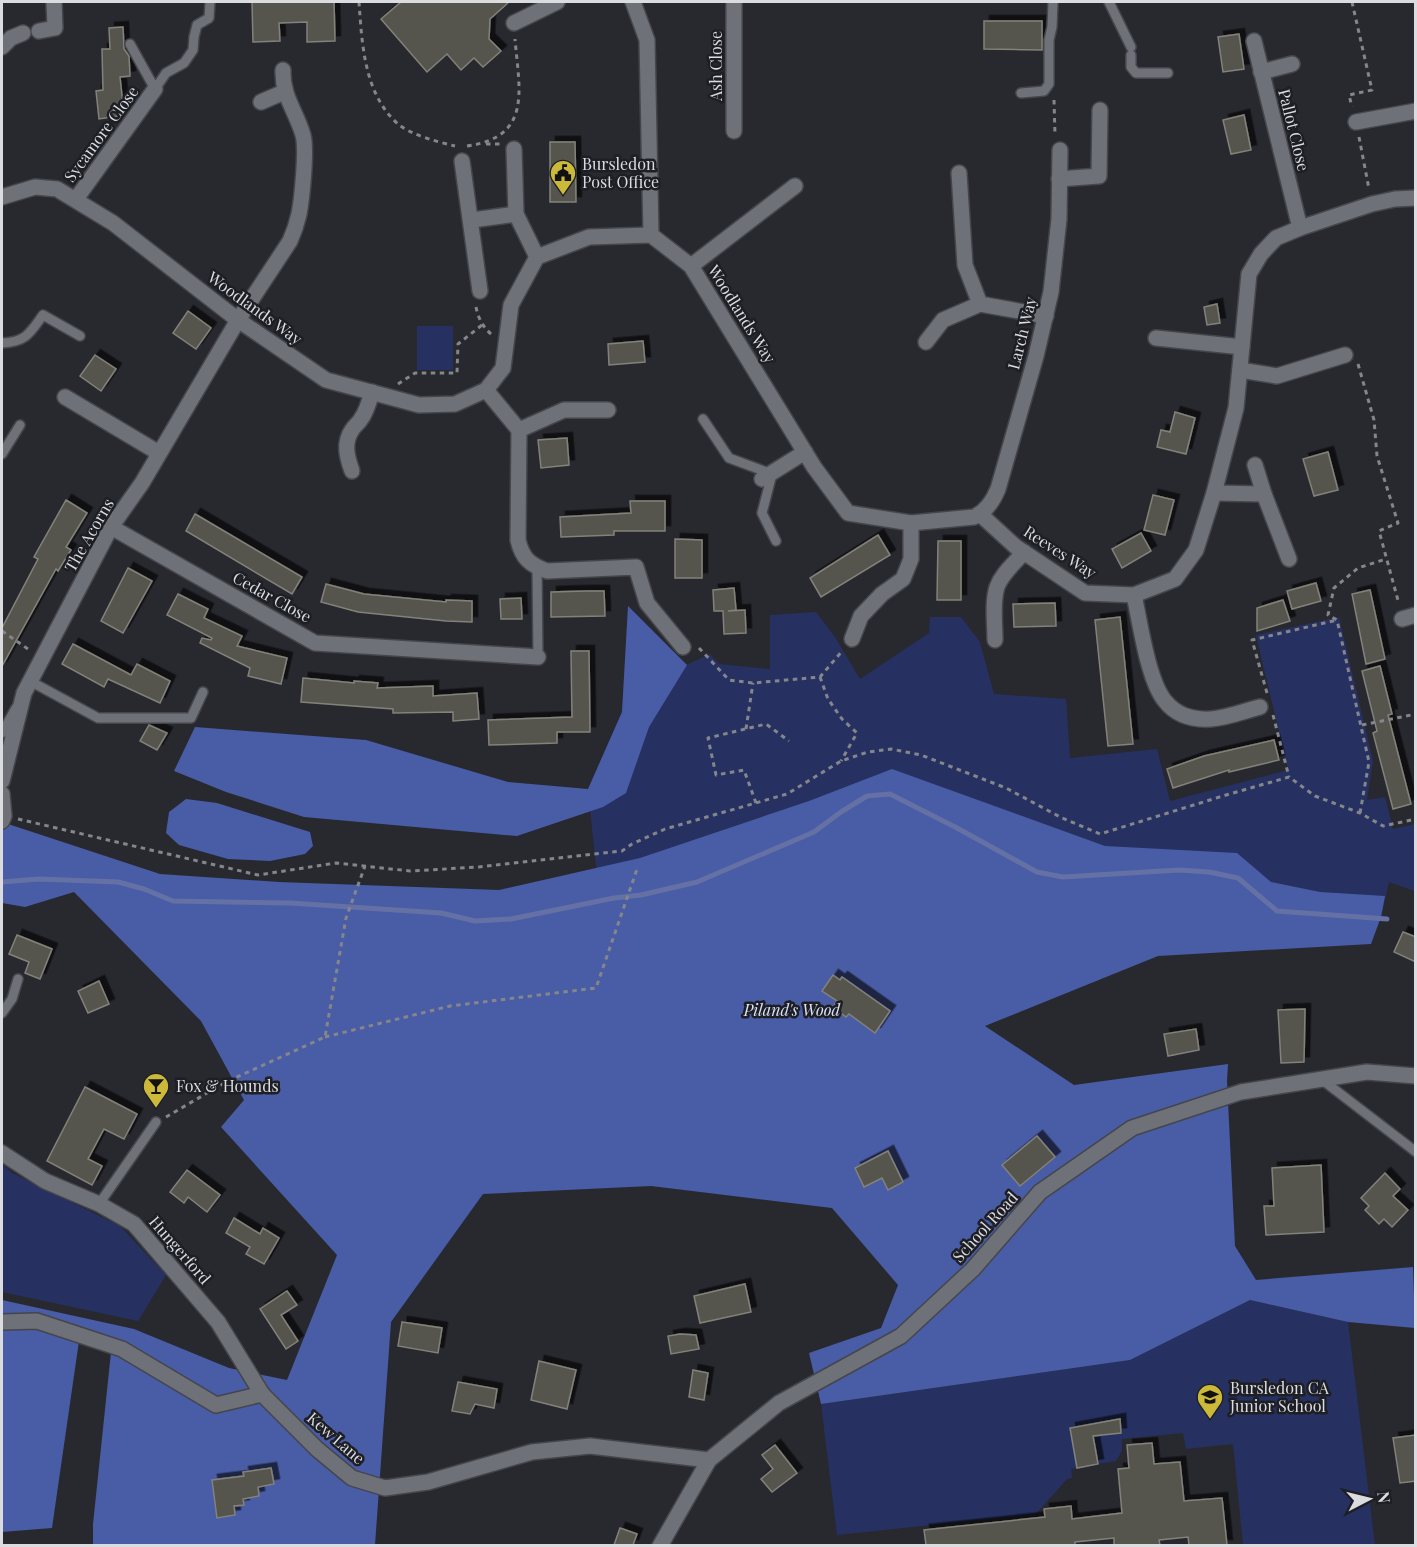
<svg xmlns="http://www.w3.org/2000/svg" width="1417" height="1547" viewBox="0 0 1417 1547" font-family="'Playfair Display',serif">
	<defs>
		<filter id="shadow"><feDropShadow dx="5.5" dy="-5.5" stdDeviation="0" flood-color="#0009"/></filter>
	</defs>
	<rect width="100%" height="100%" fill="#27292f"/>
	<g fill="#263161">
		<rect x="417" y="326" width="36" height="44"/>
		<polygon points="628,606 686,665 710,654 719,664 770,669 770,615 816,612 835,637 860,679 929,633 930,617 961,617 980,642 994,694 1066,699 1070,758 1157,749 1170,801 1288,770 1256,635 1339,617 1373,761 1367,800 1385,797 1393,829 1415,824 1415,891 1389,882 1381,917 599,896 588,789 622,712"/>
		<polygon points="2,1164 12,1173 120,1226 166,1275 138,1321 2,1292"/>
		<polygon points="1250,1300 1348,1322 1375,1545 1243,1545 1233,1444 1186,1449 1183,1433 1122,1439 1122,1451 1116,1461 1098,1464 1090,1424 1070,1428 1077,1468 1071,1469 1072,1478 1067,1479 1036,1514 837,1535 821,1404 1130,1360"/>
	</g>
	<g fill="#495ca6">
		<polygon points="628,606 687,665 649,727 626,793 603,807 517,836 304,817 226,792 174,771 195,727 366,740 508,782 588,789 622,712"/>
		<polygon points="892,769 1105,846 1237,853 1271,882 1320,892 1385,896 1381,917 1371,944 1158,956 985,1026 1074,1085 1228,1064 1227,1081 1235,1246 1256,1280 1413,1267 1415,1328 1348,1322 1250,1300 1130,1360 821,1404 809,1353 881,1328 898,1285 832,1208 651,1186 483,1194 391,1322 375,1545 93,1545 93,1524 111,1352 79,1341 52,1528 2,1532 2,1300 134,1329 229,1368 287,1380 337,1255 221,1127 244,1100 201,1021 74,892 25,907 2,903 2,822 160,874 279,882 499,890 640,858 809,801"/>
		<polygon points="186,799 217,803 310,832 313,846 305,854 270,861 228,859 179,845 166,833 169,812"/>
	</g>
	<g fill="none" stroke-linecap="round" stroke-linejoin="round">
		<polyline stroke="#6571a4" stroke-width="5" points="2,882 39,879 118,882 144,889 173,901 290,903 441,913 475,921 511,919 614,898 641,895 697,882 814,832 841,812 867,796 890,794 957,828 1037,872 1063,877 1179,870 1209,872 1238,878 1277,911 1387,919"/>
	</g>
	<g fill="#55544d" stroke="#83827a" stroke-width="1.5" filter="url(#shadow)">
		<polygon points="252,2 334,2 335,41 307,42 307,22 279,23 280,41 253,42"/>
		<polygon points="401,2 509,2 490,19 489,39 501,51 483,67 474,58 461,70 447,54 427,72 381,19"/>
		<polygon points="984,21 1042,21 1042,50 984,49"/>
		<polygon points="123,27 124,49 129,56 130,76 120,77 124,115 99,119 96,91 103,90 102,49 110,49 109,28"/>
		<polygon points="1239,34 1244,69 1223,72 1218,37"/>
		<polygon points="1244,115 1251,150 1231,154 1223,120"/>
		<polygon points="550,142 575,142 576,202 550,202"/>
		<polygon points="1217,304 1220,323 1207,325 1204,307"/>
		<polygon points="188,311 211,328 196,349 173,333"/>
		<polygon points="643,341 645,362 609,365 608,344"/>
		<polygon points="95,355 116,369 101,391 80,376"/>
		<polygon points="1175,412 1195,418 1186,454 1157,447 1161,430 1170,432"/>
		<polygon points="567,438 569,465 541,468 538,440"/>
		<polygon points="1328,452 1338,490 1314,496 1303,459"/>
		<polygon points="1153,495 1174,500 1165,535 1144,530"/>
		<polygon points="66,500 87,513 66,547 71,550 58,571 56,569 2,666 2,628 38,559 34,557"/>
		<polygon points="630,501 665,501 665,531 614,531 614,535 561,537 560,517 631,513"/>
		<polygon points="195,514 302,577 292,594 186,531"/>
		<polygon points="1141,533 1151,551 1122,568 1112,549"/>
		<polygon points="878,535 890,555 821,597 810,578"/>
		<polygon points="675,539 702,540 702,578 675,578"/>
		<polygon points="938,541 961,541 961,600 937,600"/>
		<polygon points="128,568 152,581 123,633 101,621"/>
		<polygon points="1316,583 1321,601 1292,609 1287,591"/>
		<polygon points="326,584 364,594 446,602 446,600 472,601 472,622 446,621 358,612 321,602"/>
		<polygon points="734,588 736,610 728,611 745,610 746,633 724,634 723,611 714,611 713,590"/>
		<polygon points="1370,590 1385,659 1366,664 1352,594"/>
		<polygon points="587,591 604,591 605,616 551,617 551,592"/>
		<polygon points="178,594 208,609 204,618 242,636 237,646 287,658 281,684 248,676 250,668 200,643 202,638 211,640 212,638 167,615"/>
		<polygon points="521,598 522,619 501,619 500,599"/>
		<polygon points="1283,600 1290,621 1257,631 1257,608"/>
		<polygon points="1055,603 1056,626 1014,627 1013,604"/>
		<polygon points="1120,617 1133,744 1108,746 1095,620"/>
		<polygon points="73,644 131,675 137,664 170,681 160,703 108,679 104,687 62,664"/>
		<polygon points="571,651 589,651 590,732 557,732 557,743 489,745 488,720 572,717"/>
		<polygon points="1380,666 1392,714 1388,715 1411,804 1393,809 1373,733 1377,731 1362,671"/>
		<polygon points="303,678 354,683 354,681 378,683 377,688 433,686 433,696 477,693 479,719 453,721 453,712 393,713 393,709 301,702"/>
		<polygon points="149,725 167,733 157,750 140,741"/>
		<polygon points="1274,740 1279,760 1229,772 1229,770 1173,788 1167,769 1204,756"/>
		<polygon points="1403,932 1416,937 1416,962 1394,952"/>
		<polygon points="17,935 52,949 40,979 25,973 29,962 9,954"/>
		<polygon points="833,975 840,980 842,977 890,1011 875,1033 849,1014 846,1017 833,1007 837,1001 822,991"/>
		<polygon points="99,981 109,1004 88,1013 78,991"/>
		<polygon points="1305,1009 1304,1062 1281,1063 1278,1010"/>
		<polygon points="1196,1029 1199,1050 1168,1056 1164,1034"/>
		<polygon points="85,1087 137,1114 124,1139 104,1129 88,1159 102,1166 92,1185 47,1161"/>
		<polygon points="1037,1136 1055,1157 1020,1186 1002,1165"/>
		<polygon points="888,1151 903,1182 888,1190 882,1178 864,1187 855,1168"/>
		<polygon points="1321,1165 1324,1232 1266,1235 1264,1206 1274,1206 1272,1168"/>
		<polygon points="187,1170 220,1195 207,1212 188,1197 184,1203 170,1192"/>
		<polygon points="1385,1173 1400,1189 1393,1196 1408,1210 1392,1227 1384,1219 1379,1224 1365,1210 1369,1206 1361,1198"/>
		<polygon points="234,1218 260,1234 263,1228 279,1238 264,1264 246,1254 250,1247 226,1233"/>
		<polygon points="745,1284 751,1312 700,1323 694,1296"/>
		<polygon points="287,1291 297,1305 281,1315 298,1341 286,1349 260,1309"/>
		<polygon points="402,1322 442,1328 438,1353 398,1346"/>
		<polygon points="680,1334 696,1335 699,1349 671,1354 668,1336"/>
		<polygon points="539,1361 576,1370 567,1409 531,1400"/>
		<polygon points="693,1370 708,1373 704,1400 689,1397"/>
		<polygon points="458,1382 497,1389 494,1408 475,1404 470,1414 452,1411"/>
		<polygon points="1120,1419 1121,1433 1093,1436 1098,1464 1077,1468 1070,1428"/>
		<polygon points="1416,1435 1416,1481 1400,1483 1393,1438"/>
		<polygon points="1152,1443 1154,1464 1180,1462 1184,1501 1222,1498 1227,1545 1189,1545 1188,1537 1159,1540 1160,1545 1114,1545 1114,1538 1075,1542 1075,1545 926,1545 924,1530 1045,1517 1044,1509 1071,1506 1072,1519 1122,1513 1118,1469 1129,1468 1127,1445"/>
		<polygon points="775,1445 797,1473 772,1492 761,1479 773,1469 762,1455"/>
		<polygon points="271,1468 274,1484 258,1487 259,1496 243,1499 244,1505 234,1506 235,1515 217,1518 212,1480 244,1476 243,1472"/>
		<polygon points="620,1528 637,1534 633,1545 614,1545"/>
	</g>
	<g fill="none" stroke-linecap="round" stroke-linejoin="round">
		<g stroke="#45464b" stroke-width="12">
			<g id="service">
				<polyline points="1109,2 1131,47"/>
				<polyline points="130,44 155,89 166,73 184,63 193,50 194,37 197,25 209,18 210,2"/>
				<polyline points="1131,55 1131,67 1136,73 1168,73"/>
				<polyline points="1021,93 1044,91 1049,84 1049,40 1052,27 1053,2"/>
				<path d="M2,343C26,342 30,333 43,315L80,336"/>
				<polyline points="703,419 729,458 772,474 762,513 776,541"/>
				<polyline points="2,454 20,425"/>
				<polyline points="537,567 538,657"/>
				<polyline points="30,681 98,718 191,718 203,692"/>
				<polyline points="2,733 16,708"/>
				<polyline points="2,1013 12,999 18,979"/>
				<polyline points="1321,1079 1416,1152"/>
				<polyline points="99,1204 156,1122"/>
			</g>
		</g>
		<g stroke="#45464b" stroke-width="18">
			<g id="minor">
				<polyline points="633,2 647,40 651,235"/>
				<polyline points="514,23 557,2"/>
				<polyline points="39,31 55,28 54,2"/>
				<polyline points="1254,41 1300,228"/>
				<polyline points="2,47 11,38 23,33"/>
				<polyline points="1261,72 1292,64"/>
				<polyline points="261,102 284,92"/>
				<polyline points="1356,122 1416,111"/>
				<polyline points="734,131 734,2"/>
				<polyline points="514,149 516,214 537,257"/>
				<polyline points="462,161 480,291"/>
				<polyline points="959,173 965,265 980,304 1046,316"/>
				<polyline points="1059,179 1099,176 1100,110"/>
				<path d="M2,197L35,187L57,189L113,223L238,320L326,380L419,405L455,404L486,390L503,368L511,305L537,257L589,237L651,235L691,266L814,467L848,513L911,523L974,517C986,512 993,501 998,489L1036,356L1051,292L1059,219L1060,150"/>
				<polyline points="76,199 155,89"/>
				<polyline points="472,220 516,214"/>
				<polyline points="691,266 795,186"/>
				<polyline points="1156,338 1242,347"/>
				<polyline points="926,342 943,320 980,304"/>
				<polyline points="1240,370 1277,376 1345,355"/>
				<path d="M486,390L519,430L518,540C522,558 530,565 547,571L636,567L647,603L683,647"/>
				<polyline points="65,397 159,453"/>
				<polyline points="519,430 564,410 608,410"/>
				<polyline points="1255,465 1264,494 1289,559"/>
				<path d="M352,471C347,457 343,443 352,430C354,426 359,423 361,419C367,411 369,402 372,392"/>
				<polyline points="762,479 805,452"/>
				<polyline points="1214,493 1264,494"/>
				<polyline points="981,515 1016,547 1085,593 1134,595 1175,579 1196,550 1214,493 1236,408 1249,274 1261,254 1276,238 1300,228 1372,204 1395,199 1416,198"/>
				<polyline points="111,527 315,643 538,657"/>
				<path d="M1134,595C1140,622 1148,681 1165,701C1176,715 1193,720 1211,719C1227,718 1244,711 1260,707"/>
				<polyline points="1402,619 1416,615"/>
				<polyline points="852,639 861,616 882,594 903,579 911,559 911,523"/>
				<path d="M995,640C995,624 992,602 997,587C1002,573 1015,563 1024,552"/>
				<path d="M2,781L24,693L111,527L142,483L238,320L290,241C294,232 297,223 299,214C302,199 307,149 303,135C296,111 282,96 283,70"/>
				<polyline points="2,794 4,816 2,821"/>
				<polyline points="2,1153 45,1181 99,1204 134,1224 218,1322 262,1394 317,1449 352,1478 385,1488 428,1482 532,1452 590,1446 709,1460"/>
				<polyline points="2,1322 37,1321 122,1349 216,1405 262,1394"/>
				<polyline points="660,1546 709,1460 779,1403 901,1336 973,1269 1040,1192 1132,1128 1241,1092 1367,1072 1416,1076"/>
			</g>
		</g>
		<g stroke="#85868b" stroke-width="3" stroke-dasharray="4.5 4.5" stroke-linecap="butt">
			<path d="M359,2C362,44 364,94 398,124C411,135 438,142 455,146"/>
			<polyline points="1352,2 1372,90 1349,95 1352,107"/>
			<polyline points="1054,100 1055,135"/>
			<polyline points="1359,137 1369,189"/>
			<polyline points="486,144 500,144"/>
			<path d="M467,146C533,137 519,89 515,39"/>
			<path d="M476,307C478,318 483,327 491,334"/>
			<polyline points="1358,364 1374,420 1377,456 1398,523 1379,531 1399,604"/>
			<polyline points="398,384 415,373 457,373 458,344 482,325"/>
			<polyline points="2,631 28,649"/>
			<polyline points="699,648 729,680 753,683 820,677 843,650"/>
			<polyline points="820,677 828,699 842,719 857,733 841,761"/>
			<polyline points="1267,693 1252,640 1337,620"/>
			<polyline points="1273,715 1289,777"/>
			<polyline points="1362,725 1416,714"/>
			<polyline points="746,729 753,683"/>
			<polyline points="756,803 744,770 716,775 708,738 766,724 789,741"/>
			<polyline points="1360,813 1369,762 1337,620 1328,615 1334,588 1358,568 1386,559"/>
			<polyline points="18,819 258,875 336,863 410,871 479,867 622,851 632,844 665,829 787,794 841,761 868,752 891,749 921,755 1006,788 1062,818 1100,834 1226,795 1289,777 1315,796 1360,813 1383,826 1416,819"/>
			<polyline points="325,1037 450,1006 596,988 637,869"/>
			<polyline points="166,1117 226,1082 325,1037 346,918 365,866"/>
		</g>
		<use href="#service" stroke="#6e7178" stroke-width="9"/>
		<use href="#minor" stroke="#6e7178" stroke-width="15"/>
	</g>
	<defs>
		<g id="civic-pin" transform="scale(1.35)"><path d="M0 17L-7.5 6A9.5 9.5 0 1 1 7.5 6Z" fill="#ccb939" stroke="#1d1f25"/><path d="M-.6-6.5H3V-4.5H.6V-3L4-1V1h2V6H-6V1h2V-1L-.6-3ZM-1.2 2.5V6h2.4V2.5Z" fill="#111"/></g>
		<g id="bar-pin" transform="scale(1.35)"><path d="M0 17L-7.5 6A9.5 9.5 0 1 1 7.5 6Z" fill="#ccb939" stroke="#1d1f25"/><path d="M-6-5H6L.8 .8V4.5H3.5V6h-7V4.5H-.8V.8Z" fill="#111"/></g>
		<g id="school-pin" transform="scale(1.35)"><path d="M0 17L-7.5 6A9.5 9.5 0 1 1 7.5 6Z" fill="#ccb939" stroke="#1d1f25"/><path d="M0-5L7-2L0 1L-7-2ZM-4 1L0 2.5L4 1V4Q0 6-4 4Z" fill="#111"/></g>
	</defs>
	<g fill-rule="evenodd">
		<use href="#civic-pin" x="563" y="173"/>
		<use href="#bar-pin" x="156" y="1086"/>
		<use href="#school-pin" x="1210" y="1397"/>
	</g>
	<g text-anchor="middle" stroke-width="5" stroke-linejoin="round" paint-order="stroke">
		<g font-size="16" fill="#dbdce0" stroke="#1d1f25">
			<text transform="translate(716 66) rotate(-90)" y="6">Ash Close</text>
			<text transform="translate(1294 130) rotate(76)" y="6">Pallot Close</text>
			<text transform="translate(101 134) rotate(-54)" y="6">Sycamore Close</text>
			<text transform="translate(255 308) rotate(36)" y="6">Woodlands Way</text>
			<text transform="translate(742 314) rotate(58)" y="6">Woodlands Way</text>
			<text transform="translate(1022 333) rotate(-76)" y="6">Larch Way</text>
			<text transform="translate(89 535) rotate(-60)" y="6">The Acorns</text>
			<text transform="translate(1060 552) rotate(33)" y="6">Reeves Way</text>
			<text transform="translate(272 597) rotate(29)" y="6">Cedar Close</text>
			<text transform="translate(985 1227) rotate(-48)" y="6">School Road</text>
			<text transform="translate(180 1250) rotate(49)" y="6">Hungerford</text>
			<text transform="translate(336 1438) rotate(41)" y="6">Kew Lane</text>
		</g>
		<g font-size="16" fill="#dbdce0" stroke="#1d1f25" text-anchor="start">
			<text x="582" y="170">Bursledon<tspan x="582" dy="18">Post Office</tspan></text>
			<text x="176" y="1092">Fox &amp; Hounds</text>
			<text x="1230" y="1394">Bursledon CA<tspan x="1230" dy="18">Junior School</tspan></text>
		</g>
		<g font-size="16" font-style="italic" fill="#dce3f8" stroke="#1d1f25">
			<text x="792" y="1016">Piland's Wood</text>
		</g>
	</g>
	<rect width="1417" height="1547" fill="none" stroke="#dbdce0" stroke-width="6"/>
	<g transform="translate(1369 1499) rotate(83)" stroke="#1d1f25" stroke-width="4.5" paint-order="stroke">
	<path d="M0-4.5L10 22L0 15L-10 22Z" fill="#dbdce0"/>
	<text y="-9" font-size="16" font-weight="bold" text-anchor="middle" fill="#dbdce0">N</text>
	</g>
</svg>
